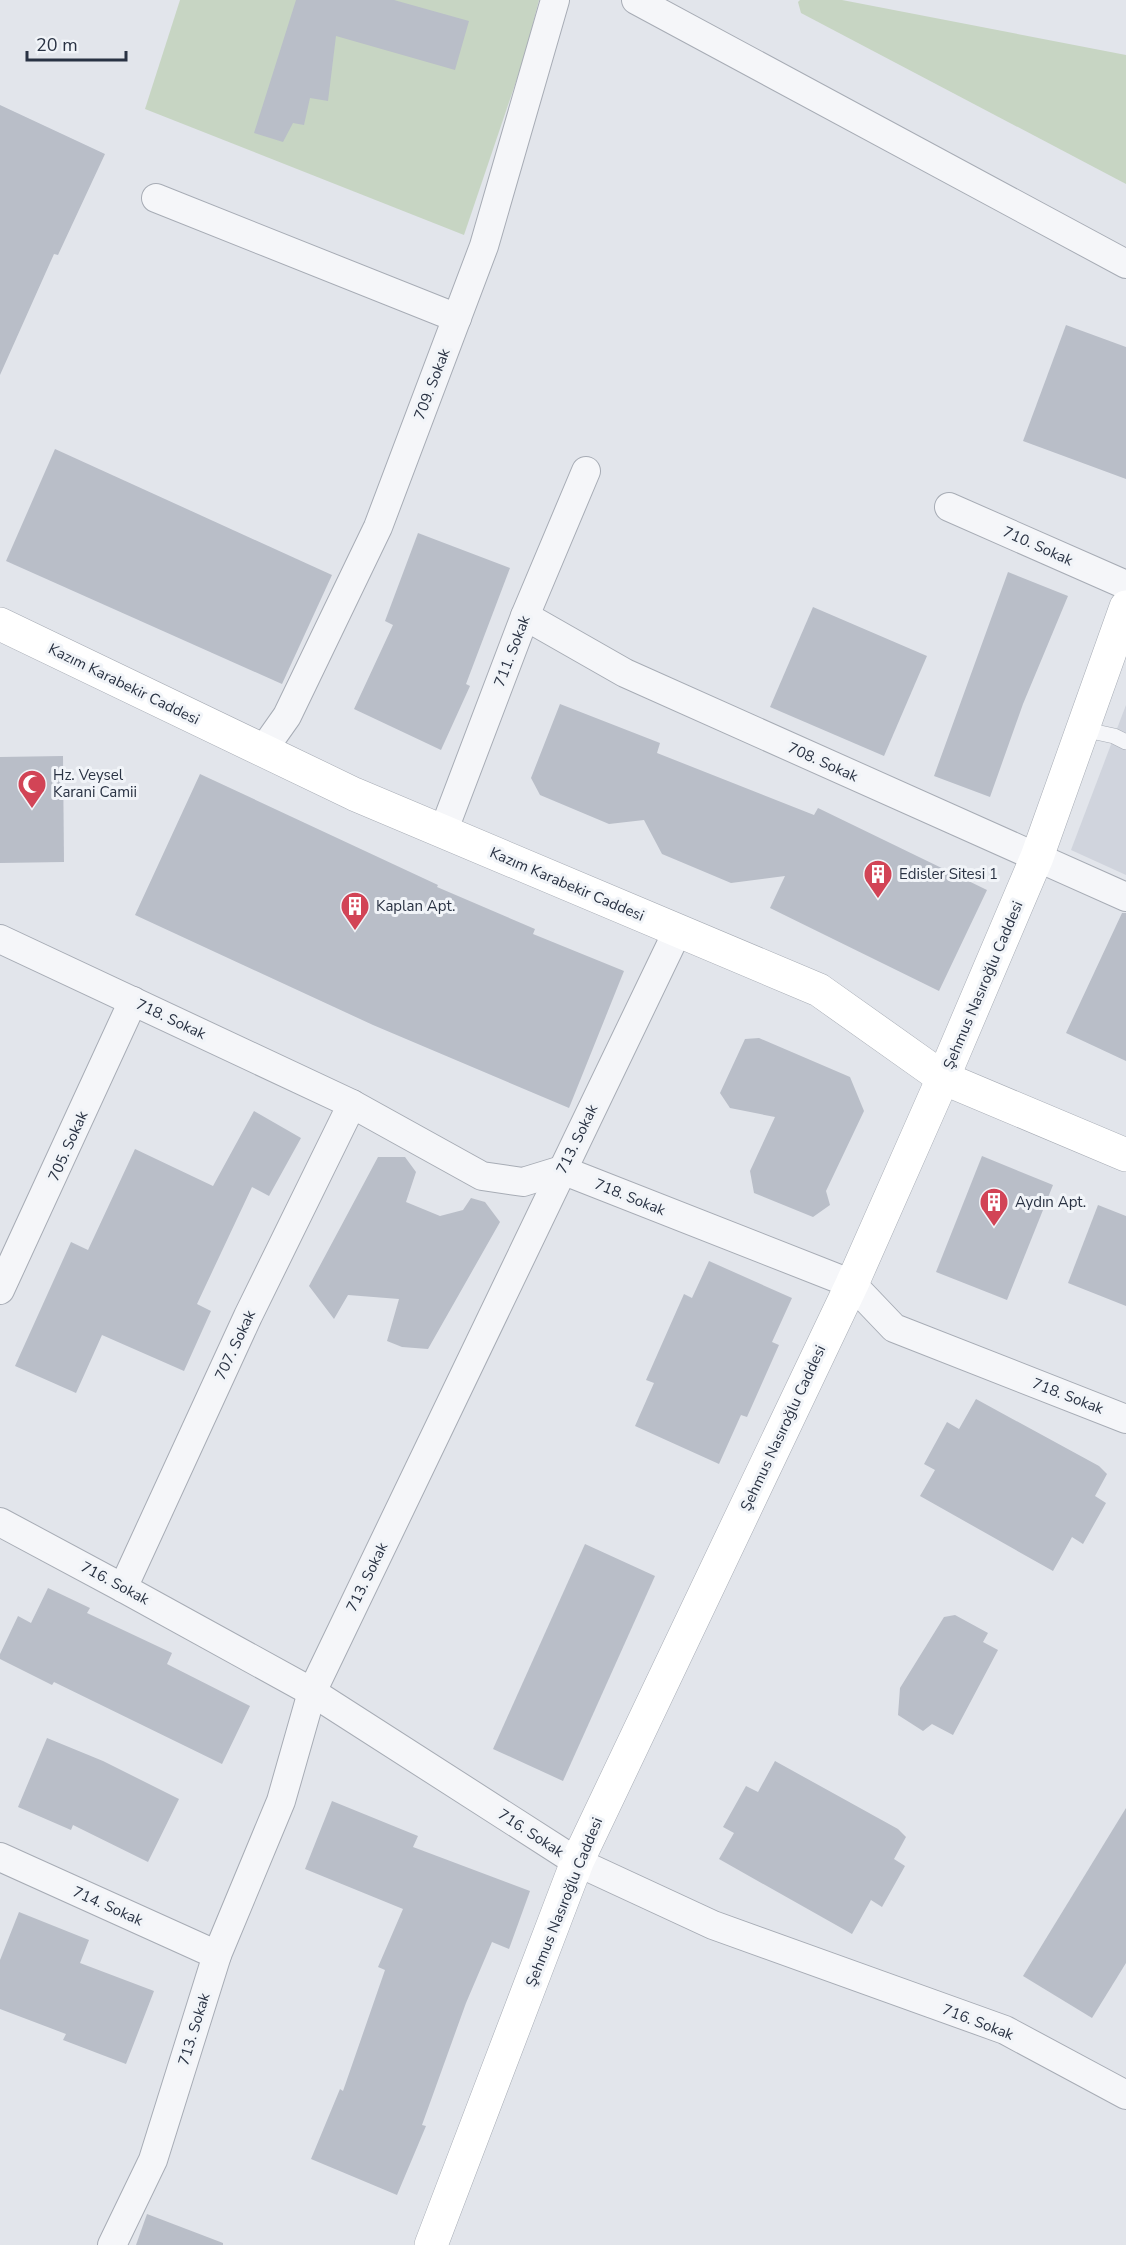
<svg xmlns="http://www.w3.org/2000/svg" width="1126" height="2245" viewBox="0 0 1126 2245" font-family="'Nunito Sans',sans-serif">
	<rect width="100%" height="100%" fill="#e2e5eb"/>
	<polygon fill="#d0d4dd" points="1126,705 1126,875 1071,850"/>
	<g fill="#c7d5c3">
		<polygon points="180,0 539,0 524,58 464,235 145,109"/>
		<polygon points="800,0 842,0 1126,55 1126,184 801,13 798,2"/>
	</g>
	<g fill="#b9bec8">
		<polygon points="296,0 394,0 469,21 455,70 336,36 328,101 310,98 304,125 293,123 283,142 254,133"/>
		<polygon points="0,105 105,154 58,255 54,254 0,375"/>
		<polygon points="1066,325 1126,347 1126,479 1023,441"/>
		<polygon points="55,449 332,575 282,684 6,561"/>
		<polygon points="418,533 510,568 466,684 470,686 441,750 354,709 393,625 385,621"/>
		<polygon points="1008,572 1068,596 1023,704 990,797 934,776"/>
		<polygon points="813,607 927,656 884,756 770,707"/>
		<polygon points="560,704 660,743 657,753 814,815 818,808 987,890 939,991 770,908 785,876 731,883 662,854 644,820 609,824 540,795 531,778"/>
		<polygon points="63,756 64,862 0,863 0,757"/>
		<polygon points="200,774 438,885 437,887 535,929 533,934 624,971 569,1108 373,1025 135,915"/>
		<polygon points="1122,913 1126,913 1126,1061 1066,1033"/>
		<polygon points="759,1038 850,1077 864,1111 826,1191 830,1205 813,1217 754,1193 750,1171 775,1117 730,1108 720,1093 745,1039"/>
		<polygon points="254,1111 301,1138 269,1196 252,1187 197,1304 211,1311 184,1371 102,1335 76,1393 15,1366 71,1242 88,1250 135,1149 213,1186"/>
		<polygon points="982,1156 1053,1185 1007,1300 936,1272"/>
		<polygon points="378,1157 405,1157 416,1172 406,1202 440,1216 463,1210 471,1198 485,1202 500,1222 428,1349 402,1347 387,1341 399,1299 348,1295 334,1319 309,1286"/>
		<polygon points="1098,1205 1126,1216 1126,1306 1068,1283"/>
		<polygon points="709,1261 792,1298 772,1342 779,1345 747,1417 741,1415 719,1464 635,1426 654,1383 646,1380 684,1294 692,1298"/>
		<polygon points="976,1399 1099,1466 1107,1474 1095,1496 1106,1503 1083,1544 1072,1537 1053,1571 920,1496 935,1470 924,1464 947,1422 959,1429"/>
		<polygon points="585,1544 655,1576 563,1781 493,1749"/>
		<polygon points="48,1588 90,1608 87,1613 172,1653 167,1664 250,1706 222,1764 54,1682 52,1685 0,1659 0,1654 18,1616 31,1623"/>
		<polygon points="955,1615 988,1633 983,1642 998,1650 953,1735 932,1724 923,1731 898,1715 900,1688 944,1617"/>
		<polygon points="47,1738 103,1761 179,1799 148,1862 73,1825 71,1830 18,1807"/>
		<polygon points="775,1761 898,1829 906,1837 894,1859 905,1866 882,1907 871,1900 852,1934 719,1859 734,1833 723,1827 746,1786 758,1792"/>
		<polygon points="332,1801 418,1836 413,1847 530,1891 509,1949 492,1942 466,2003 422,2125 426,2126 397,2195 311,2159 340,2089 343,2091 385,1970 378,1967 403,1909 305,1869"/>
		<polygon points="1126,1808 1126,1963 1092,2018 1023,1976"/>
		<polygon points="19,1912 89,1940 80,1963 154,1991 126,2064 63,2040 66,2034 0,2009 0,1960"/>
		<polygon points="147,2214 223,2243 223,2245 136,2245"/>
	</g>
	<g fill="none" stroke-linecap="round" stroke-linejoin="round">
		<g stroke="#a7acb5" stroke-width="16">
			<polyline id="lane" points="1082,729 1114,736 1126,742"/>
		</g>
		<g stroke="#a7acb5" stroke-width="30">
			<g id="street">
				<polyline points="636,0 1126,264"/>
				<polyline points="156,198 457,318"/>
				<polyline points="949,507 1126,585"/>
				<polyline points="525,616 625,673 1126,897"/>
				<polyline points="263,750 287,716 378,527 484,246 555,0"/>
				<polyline points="443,832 525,616 586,471"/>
				<polyline points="0,939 352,1104 482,1176 523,1182 562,1170 852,1284 894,1328 1126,1419"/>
				<polyline points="0,1290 133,1001"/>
				<polyline points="0,1522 123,1588 312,1692 577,1862 713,1925 1005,2030 1126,2095"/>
				<polyline points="123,1588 248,1316 352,1104"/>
				<polyline points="0,1857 217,1955"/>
				<polyline points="112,2245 153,2160 217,1955 281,1801 312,1692 678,930"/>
			</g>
		</g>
		<g stroke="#a7acb5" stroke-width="34">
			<g id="secondary">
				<polyline points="0,624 354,794 819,990 943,1078 1126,1155"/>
				<polyline points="431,2245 577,1862 852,1284 943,1078 1037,857 1126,607"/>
			</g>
		</g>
		<use href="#lane" stroke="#f5f6f9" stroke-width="15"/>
		<use href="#street" stroke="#f5f6f9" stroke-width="28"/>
		<use href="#secondary" stroke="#fff" stroke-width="33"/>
	</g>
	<defs>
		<g id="mosque-pin" transform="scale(1.5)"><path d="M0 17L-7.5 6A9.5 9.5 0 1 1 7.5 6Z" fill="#d24456" stroke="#f1f4f8"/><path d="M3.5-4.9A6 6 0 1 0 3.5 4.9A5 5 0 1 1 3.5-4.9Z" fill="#fff"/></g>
		<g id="building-pin" transform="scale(1.5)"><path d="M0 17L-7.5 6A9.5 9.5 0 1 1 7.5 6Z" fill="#d24456" stroke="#f1f4f8"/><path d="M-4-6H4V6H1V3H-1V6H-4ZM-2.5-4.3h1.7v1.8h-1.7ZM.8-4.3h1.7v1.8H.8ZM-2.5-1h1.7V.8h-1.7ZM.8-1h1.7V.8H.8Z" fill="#fff"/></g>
	</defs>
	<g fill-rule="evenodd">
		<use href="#mosque-pin" x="32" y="784"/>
		<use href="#building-pin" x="878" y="874"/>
		<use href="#building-pin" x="355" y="906"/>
		<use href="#building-pin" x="994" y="1202"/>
	</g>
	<g text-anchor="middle" stroke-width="6" stroke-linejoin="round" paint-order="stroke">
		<g font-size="15" fill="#293243" stroke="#f1f4f8">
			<text transform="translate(432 384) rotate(-69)" y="5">709. Sokak</text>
			<text transform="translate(1038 546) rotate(24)" y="5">710. Sokak</text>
			<text transform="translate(512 651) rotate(-69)" y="5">711. Sokak</text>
			<text transform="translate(124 684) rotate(26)" y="5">Kazım Karabekir Caddesi</text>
			<text transform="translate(823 762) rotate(24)" y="5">708. Sokak</text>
			<text transform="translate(567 884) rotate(23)" y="5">Kazım Karabekir Caddesi</text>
			<text transform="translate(983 985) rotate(-67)" y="5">Şehmus Nasıroğlu Caddesi</text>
			<text transform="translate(171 1019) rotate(25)" y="5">718. Sokak</text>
			<text transform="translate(577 1139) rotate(-64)" y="5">713. Sokak</text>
			<text transform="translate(68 1146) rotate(-66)" y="5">705. Sokak</text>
			<text transform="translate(630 1197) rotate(22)" y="5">718. Sokak</text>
			<text transform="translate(235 1345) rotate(-65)" y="5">707. Sokak</text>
			<text transform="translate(1068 1396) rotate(21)" y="5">718. Sokak</text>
			<text transform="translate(783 1428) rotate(-65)" y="5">Şehmus Nasıroğlu Caddesi</text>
			<text transform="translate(367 1577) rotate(-64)" y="5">713. Sokak</text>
			<text transform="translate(115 1583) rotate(28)" y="5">716. Sokak</text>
			<text transform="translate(531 1833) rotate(33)" y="5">716. Sokak</text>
			<text transform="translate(564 1902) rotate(-68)" y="5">Şehmus Nasıroğlu Caddesi</text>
			<text transform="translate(108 1906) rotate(24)" y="5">714. Sokak</text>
			<text transform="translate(978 2022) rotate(21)" y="5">716. Sokak</text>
			<text transform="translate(194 2029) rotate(-73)" y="5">713. Sokak</text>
		</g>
		<g font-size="15" fill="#293243" stroke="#f1f4f8" text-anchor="start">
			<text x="53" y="780">Hz. Veysel<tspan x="53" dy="17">Karani Camii</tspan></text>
			<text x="899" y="879">Edisler Sitesi 1</text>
			<text x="376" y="911">Kaplan Apt.</text>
			<text x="1015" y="1207">Aydın Apt.</text>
		</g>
	</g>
	<path d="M27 51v9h99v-9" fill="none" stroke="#293243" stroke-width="3"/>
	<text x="36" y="51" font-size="18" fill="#293243" stroke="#f1f4f8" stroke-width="4.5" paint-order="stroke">20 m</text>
</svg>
